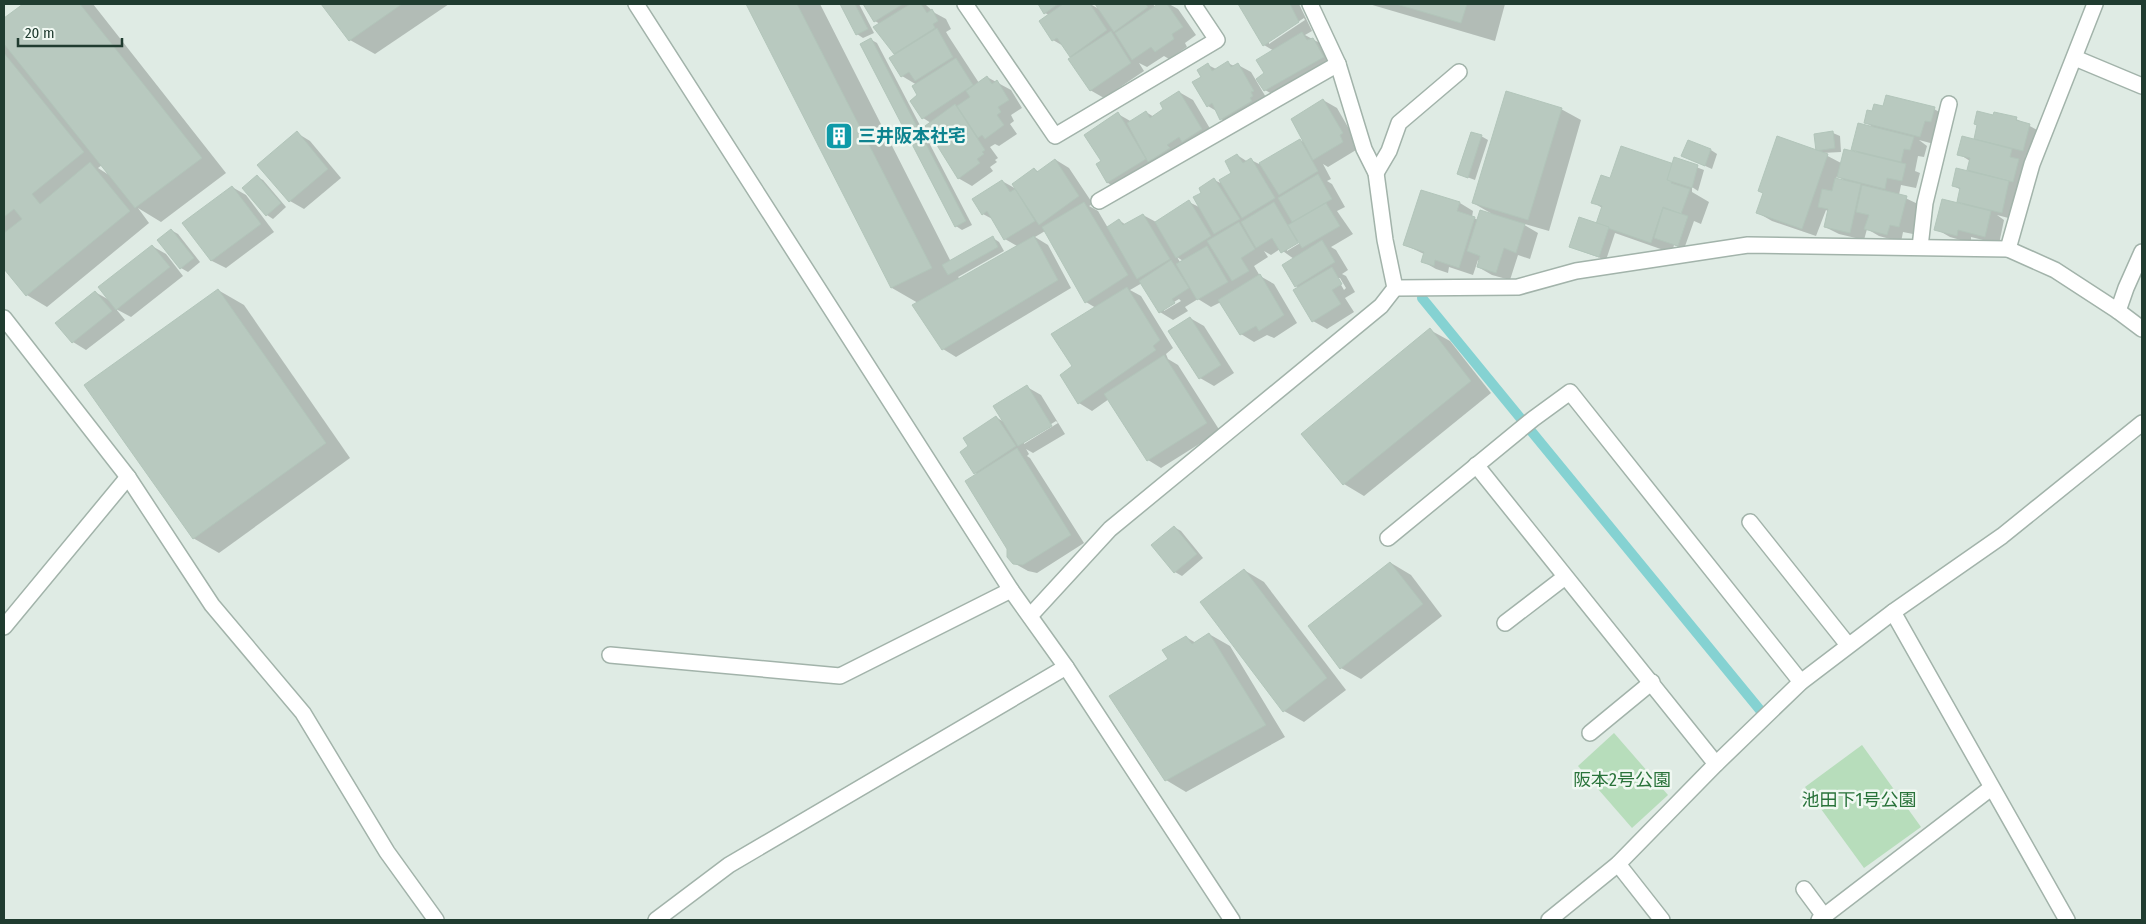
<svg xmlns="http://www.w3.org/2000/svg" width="2146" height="924" viewBox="0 0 2146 924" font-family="'Fira Sans Condensed','Noto Sans JP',sans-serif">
	<rect width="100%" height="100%" fill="#dfebe4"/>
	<g fill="#b7ddbb">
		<polygon points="1614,733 1668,795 1632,828 1578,766"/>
		<polygon points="1862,745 1921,827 1864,868 1805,787"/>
	</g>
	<g fill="#0003" fill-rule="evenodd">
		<path d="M25,4H93L226,173L161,222L138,208L149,223L47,307L27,295L4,267V20ZM102,165L109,175L98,168Z"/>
		<polygon points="322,4 449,4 375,54 350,40"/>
		<path d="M748,4H820L951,262L993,238L999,242L1004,251L958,277L960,279L1017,246L1005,239L994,220L983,214L1002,181L1018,190L1034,169L1039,172L1056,160L1069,168L1093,204L1089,206L1098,211L1108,228L1119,220L1126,225L1143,215L1156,222L1189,202L1201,208L1203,193L1214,180L1223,184L1233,173L1237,155L1248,162L1251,160L1259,164L1300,140L1306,143L1323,100L1337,108L1356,141L1353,143L1356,150L1328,167L1323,164L1331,179L1327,181L1332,184L1345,207L1337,211L1353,234L1331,247L1336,250L1348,270L1342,274L1346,276L1355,292L1345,298L1354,312L1327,329L1313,321L1299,288L1296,286L1294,259L1280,249L1271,255L1264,251L1268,257L1254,266L1260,276L1274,284L1297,323L1274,338L1267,335L1254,342L1241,334L1221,302L1211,307L1198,299L1185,307L1188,311L1173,320L1160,312L1142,283L1130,290L1141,296L1173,348L1166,354L1168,359L1178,365L1220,431L1161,468L1148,460L1109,399L1092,411L1079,403L1096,308L1086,302L1045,231L1035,237L1048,245L1071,288L956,357L943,349L918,303L892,288ZM1303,238L1305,240L1287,251V248ZM1177,257L1183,261L1180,262ZM1337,278H1340L1346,288L1344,290ZM1179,299L1181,301L1164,311V308Z"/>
		<polygon points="841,4 859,4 874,33 863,38 857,34"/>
		<polygon points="865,4 929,4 926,5 935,13 946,19 951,29 946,32 949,37 979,83 987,77 1011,90 1022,108 1011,115 1014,121 1010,124 1017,134 999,146 995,144 990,147 998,158 995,160 997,162 990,167 993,171 972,186 958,178 931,123 923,118 917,85 902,76 896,55 875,27 880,24 875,21"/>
		<polygon points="1040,4 1090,4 1101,10 1097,4 1153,4 1155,7 1160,4 1169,4 1178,9 1196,35 1185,43 1187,47 1169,59 1164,56 1147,67 1139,63 1144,71 1104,98 1090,90 1065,47 1053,40 1040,21 1049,15 1045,13"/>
		<path d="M1240,4H1299L1312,31L1305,35L1327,47L1337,65L1279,98L1265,90L1266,73L1274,51L1264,45ZM1304,18L1305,20L1269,44V41Z"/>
		<polygon points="1369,4 1505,4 1495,41"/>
		<polygon points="870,39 877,43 972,225 962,230 956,226"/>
		<polygon points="1228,63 1234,66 1238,65 1251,72 1267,99 1235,127 1221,119 1218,112 1208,106 1208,65 1216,69"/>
		<polygon points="1179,92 1193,100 1215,137 1122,191 1108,183 1098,164 1102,162 1118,114 1132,122 1146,112 1154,117 1165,109"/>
		<path d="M1884,107L1934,109L1948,117L1934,144L1919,140L1927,146L1924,157L1918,156L1915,171L1920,173L1916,188L1901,185L1899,195L1920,205L1913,234L1903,232L1901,242L1879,236L1867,229L1864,240L1839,234L1825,227L1829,212L1826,210L1816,236L1772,221L1758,213L1833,133L1840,136L1841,152L1822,153L1841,163L1861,154L1852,149L1873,127L1865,122L1873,113ZM1837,176L1847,182L1836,180Z"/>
		<polygon points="1561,109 1581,120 1549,231 1521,223 1538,233 1530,259 1518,255 1510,280 1492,275 1478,267 1480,261 1478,260 1473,275 1449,267 1448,273 1436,269 1422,261 1424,254 1405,245 1421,191 1460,203 1473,211 1472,217 1478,220 1494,215 1473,203"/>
		<polygon points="1993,116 2016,119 2043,133 2037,158 2026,155 2024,164 2032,168 2016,220 1997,215 2004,220 1999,244 1971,237 1971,243 1950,237 1936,229 1966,206 1958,201 1961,190 1954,186 1968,173 1970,161 1959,154 1975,141 1978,125"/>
		<polygon points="297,133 310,141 341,178 304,209 290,201"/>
		<polygon points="1481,136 1488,140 1475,180 1459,174"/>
		<polygon points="1711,150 1717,154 1712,169 1683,156"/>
		<polygon points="1675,159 1704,170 1698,191 1692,187 1692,192 1709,202 1701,224 1694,221 1684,249 1674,245 1672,253 1615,233 1606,260 1570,247 1597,225 1602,208 1593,202 1611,179 1673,165"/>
		<polygon points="257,177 263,180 286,207 273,219 267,215"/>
		<polygon points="232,187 246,195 274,232 226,268 212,261 184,223"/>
		<polygon points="171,230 178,234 200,262 188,272 181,268 159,240"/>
		<polygon points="152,246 166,254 183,276 131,317 116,309 125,320 86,350 73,342 95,292 111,301"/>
		<polygon points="218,290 244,305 350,458 219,553 193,538"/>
		<polygon points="1190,318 1204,326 1234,373 1214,386 1200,378"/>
		<polygon points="1430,330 1450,341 1491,393 1364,496 1344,484"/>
		<path d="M1027,387L1041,395L1065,434L1033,453L1026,449L1029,454L1027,456L1030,458L1084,543L1037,573L1028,571L1014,563L978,474L975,473L970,446L996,417L1004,422ZM1056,421L1058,423L1024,444V441Z"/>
		<polygon points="1174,527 1181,531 1203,558 1182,576 1175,572"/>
		<polygon points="1391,563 1411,575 1442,616 1361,679 1341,668"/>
		<polygon points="1244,570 1264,582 1346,690 1304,722 1284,711"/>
		<polygon points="1209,634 1230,646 1285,737 1186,792 1166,780 1170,660 1186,637 1196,643"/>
	</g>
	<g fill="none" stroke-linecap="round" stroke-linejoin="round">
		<polyline stroke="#85d2d2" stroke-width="10" points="1422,298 1760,710"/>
	</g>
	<g fill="#b8c9bf" stroke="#b2c5ba">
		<polygon points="23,4 80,4 202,158 135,208 4,44 4,18"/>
		<polygon points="321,4 402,4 349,41"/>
		<polygon points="746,4 797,4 932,268 891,288"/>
		<polygon points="840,4 855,4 868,29 856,35"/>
		<polygon points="863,4 903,4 874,22"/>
		<polygon points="910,4 921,4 927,13 932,9 938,21 933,24 935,28 894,54 873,27"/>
		<polygon points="1038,4 1058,4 1044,14"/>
		<polygon points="1063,4 1090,4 1107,30 1070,57 1057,38 1052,41 1039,21"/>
		<polygon points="1095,4 1145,4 1148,7 1114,32"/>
		<polygon points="1158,4 1167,4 1183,27 1172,34 1174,39 1155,52 1151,47 1132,60 1115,33"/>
		<polygon points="1238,4 1290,4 1299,22 1263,46"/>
		<polygon points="1396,4 1467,4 1461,23"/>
		<polygon points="937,28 953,57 915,81 909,72 901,77 889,58"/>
		<polygon points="1111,31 1131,63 1090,91 1068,59"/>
		<polygon points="1302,32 1307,40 1313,38 1324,57 1264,91 1256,79 1264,73 1256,60"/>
		<polygon points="871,38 966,221 955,227 860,44"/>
		<polygon points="4,53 84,152 32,194 40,204 90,162 130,211 26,296 4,269 4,233 22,219 14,209 4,217"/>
		<polygon points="956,58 973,85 922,119 910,101 917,95 912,86"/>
		<polygon points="1228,61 1231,67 1238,63 1254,91 1251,92 1253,96 1250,98 1252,101 1220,120 1212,103 1207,107 1192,82 1201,77 1197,70 1208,63 1212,71"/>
		<polygon points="987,76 992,84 997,80 1009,100 998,107 1001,112 997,115 1004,125 985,139 982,135 978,138 957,106 970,97 966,91"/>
		<polygon points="1179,91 1202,129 1182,142 1179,137 1167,145 1170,148 1148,162 1127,123 1146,111 1150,118 1163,109 1160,103"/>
		<polygon points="1506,91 1562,108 1528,220 1472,203"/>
		<polygon points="1886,95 1935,107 1931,122 1925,121 1920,137 1864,123 1867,110 1872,111 1874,104 1883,106"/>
		<polygon points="1323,99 1343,133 1340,135 1343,142 1313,160 1291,119"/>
		<polygon points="955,104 985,150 982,152 984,154 977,159 980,163 958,179 925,126"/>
		<polygon points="1977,111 1993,115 1994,112 2017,117 2016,120 2030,124 2023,151 1974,139 1977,125 1974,124"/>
		<polygon points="1118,112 1146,159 1107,183 1096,164 1101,161 1084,135"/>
		<polygon points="1858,123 1914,137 1910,150 1904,149 1901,162 1851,150"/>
		<polygon points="297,131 328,169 289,202 257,165"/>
		<polygon points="1833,131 1835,148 1816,151 1814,134"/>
		<polygon points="1471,132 1482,135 1468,178 1457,174"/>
		<polygon points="1777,136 1828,154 1802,229 1756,213 1763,193 1758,191"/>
		<polygon points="1962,136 2012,149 2010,157 2019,159 2013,182 1967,170 1970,158 1957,155"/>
		<polygon points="1300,139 1318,171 1279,195 1259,163"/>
		<polygon points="1688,140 1711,149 1705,166 1681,156"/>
		<polygon points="1621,146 1677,165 1671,183 1690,189 1681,214 1663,207 1651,243 1596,224 1602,206 1591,203 1601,175 1610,178"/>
		<polygon points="1844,149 1906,164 1902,181 1887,178 1885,189 1837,177"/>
		<polygon points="1237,154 1243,163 1251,158 1275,198 1242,218 1219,180 1231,173 1225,161"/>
		<polygon points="1674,157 1698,165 1692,188 1667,180"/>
		<polygon points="1055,159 1079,196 1039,225 1012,184 1034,168 1037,172"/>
		<polygon points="1956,168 2009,181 2002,213 1957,202 1960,188 1952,186"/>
		<polygon points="1318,174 1332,199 1292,222 1278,198"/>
		<polygon points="257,175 281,203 266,216 242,188"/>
		<polygon points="1214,178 1240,219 1214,234 1193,197 1201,193 1199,188"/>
		<polygon points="1835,178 1861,184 1850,233 1824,227 1828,209 1818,207 1822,189 1832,191"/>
		<polygon points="1002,180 1010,192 1015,189 1035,221 1004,240 987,211 982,215 972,199"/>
		<polygon points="1862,185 1907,196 1899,227 1890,225 1887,235 1864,229 1869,215 1856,212"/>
		<polygon points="232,186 261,224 211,261 182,223"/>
		<polygon points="1421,190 1460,202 1457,211 1475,217 1459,268 1435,260 1434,266 1421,262 1424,252 1403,245"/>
		<polygon points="1942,199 1991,211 1985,237 1958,230 1957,236 1934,230"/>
		<polygon points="1189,200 1211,236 1176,258 1155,222"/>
		<polygon points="1084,202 1128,275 1085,303 1042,227"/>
		<polygon points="1274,202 1298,243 1281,253 1272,238 1256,248 1241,222"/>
		<polygon points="1326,203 1340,226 1302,248 1288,225"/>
		<polygon points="1663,208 1688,216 1678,246 1654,238"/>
		<polygon points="1480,210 1525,224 1516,253 1504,248 1496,273 1477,267 1480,256 1467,251"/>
		<polygon points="1143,214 1170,259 1137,279 1107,227 1119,219 1123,225"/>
		<polygon points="1579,217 1609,227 1599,257 1569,247"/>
		<polygon points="1239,222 1255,249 1241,258 1249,271 1232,281 1207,241"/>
		<polygon points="171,229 194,258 180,269 157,240"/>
		<polygon points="993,236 998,247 948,275 942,265"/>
		<polygon points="1034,236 1058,280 942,350 912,305"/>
		<polygon points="1322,240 1335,262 1295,287 1282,265"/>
		<polygon points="152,245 170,267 116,310 98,287"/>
		<polygon points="1207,246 1228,282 1197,300 1176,264"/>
		<polygon points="1171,260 1189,288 1172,299 1175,303 1159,313 1139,281"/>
		<polygon points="1332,267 1342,284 1332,290 1341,304 1312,322 1293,290"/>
		<polygon points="1260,274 1284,315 1259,331 1256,326 1240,335 1218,300"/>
		<polygon points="1127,287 1160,340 1153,346 1156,350 1078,404 1060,375 1072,366 1051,334"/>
		<polygon points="218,289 326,443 193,539 84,385"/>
		<polygon points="95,291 112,311 72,343 55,323"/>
		<polygon points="1190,317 1221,365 1199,379 1168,331"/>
		<polygon points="1430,328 1471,381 1343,485 1301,434"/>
		<polygon points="1164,355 1207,423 1147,461 1104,394"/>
		<polygon points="1027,385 1052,426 1018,446 993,406"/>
		<polygon points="996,416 1016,446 974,474 960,452 968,446 963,438"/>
		<polygon points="1017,448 1071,535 1023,565 1013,564 1007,557 1007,549 965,481"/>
		<polygon points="1174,526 1197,554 1174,573 1151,545"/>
		<polygon points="1390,562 1423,604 1340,669 1308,626"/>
		<polygon points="1244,569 1327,678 1283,712 1200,602"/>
		<polygon points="1209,633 1266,725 1165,781 1109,696 1168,659 1162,650 1186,636 1192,644"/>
	</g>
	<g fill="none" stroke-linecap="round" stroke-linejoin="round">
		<g stroke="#a2b3aa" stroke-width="18">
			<g id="minor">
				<polyline points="636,4 1011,590 1066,667 1232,920"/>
				<polyline points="965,4 1055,136 1217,40 1193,4"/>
				<polyline points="2075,58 2142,86"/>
				<polyline points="1376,173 1389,151 1399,123 1459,72"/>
				<polyline points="1099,201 1338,64"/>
				<polyline points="1920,247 1925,203 1949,104"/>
				<polyline points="2008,249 2032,164 2095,4"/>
				<polyline points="1395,288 1518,287 1576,271 1748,245 2008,249 2055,270 2118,311 2142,329"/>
				<polyline points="2118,311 2126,288 2142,252"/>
				<polyline points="4,318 128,477 212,605 303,713 387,852 436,920"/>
				<polyline points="1476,465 1716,764"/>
				<polyline points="1750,522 1848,645"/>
				<polyline points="1388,538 1533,419 1570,392 1801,682"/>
				<polyline points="1893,612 2067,920"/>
				<polyline points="1030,616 1110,529 1381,306 1395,288 1385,240 1376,173 1364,149 1338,64 1310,4"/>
				<polyline points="1505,623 1565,577"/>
				<polyline points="4,627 128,477"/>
				<polyline points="610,655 840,676 1011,590"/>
				<polyline points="1590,733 1652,682"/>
				<polyline points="1618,864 1662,920"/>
				<polyline points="1804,889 1824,916"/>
				<polyline points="656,920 729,865 1066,667"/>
				<polyline points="1549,920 1618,864 1716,764 1801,682 1893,612 2002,536 2142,423"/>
				<polyline points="1819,920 1991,788"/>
			</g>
		</g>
		<use href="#minor" stroke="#fff" stroke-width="15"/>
	</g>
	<defs>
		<g id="building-square" transform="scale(1.4375)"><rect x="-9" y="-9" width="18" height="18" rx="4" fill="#0f9aa8" stroke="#f0f8f2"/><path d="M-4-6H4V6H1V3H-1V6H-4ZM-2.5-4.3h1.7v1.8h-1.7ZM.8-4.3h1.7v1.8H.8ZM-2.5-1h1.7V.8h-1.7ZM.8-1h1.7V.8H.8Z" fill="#fff"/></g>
	</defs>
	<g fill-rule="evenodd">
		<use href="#building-square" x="839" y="136"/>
	</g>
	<g text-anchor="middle" stroke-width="5" stroke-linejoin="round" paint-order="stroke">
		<g font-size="18" font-weight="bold" fill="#0d838f" stroke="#f0f8f2" text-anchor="start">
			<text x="858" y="142">三井阪本社宅</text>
		</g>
		<g font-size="18" fill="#29733a" stroke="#f0f8f2">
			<text x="1622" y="786">阪本2号公園</text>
			<text x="1859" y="806">池田下1号公園</text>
		</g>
	</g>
	<rect width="2146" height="924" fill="none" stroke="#203c30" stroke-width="10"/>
	<path d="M18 38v8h104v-8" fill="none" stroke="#203c30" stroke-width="2.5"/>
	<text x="25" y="38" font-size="15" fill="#203c30" stroke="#f0f8f2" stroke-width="4" paint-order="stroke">20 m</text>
</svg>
